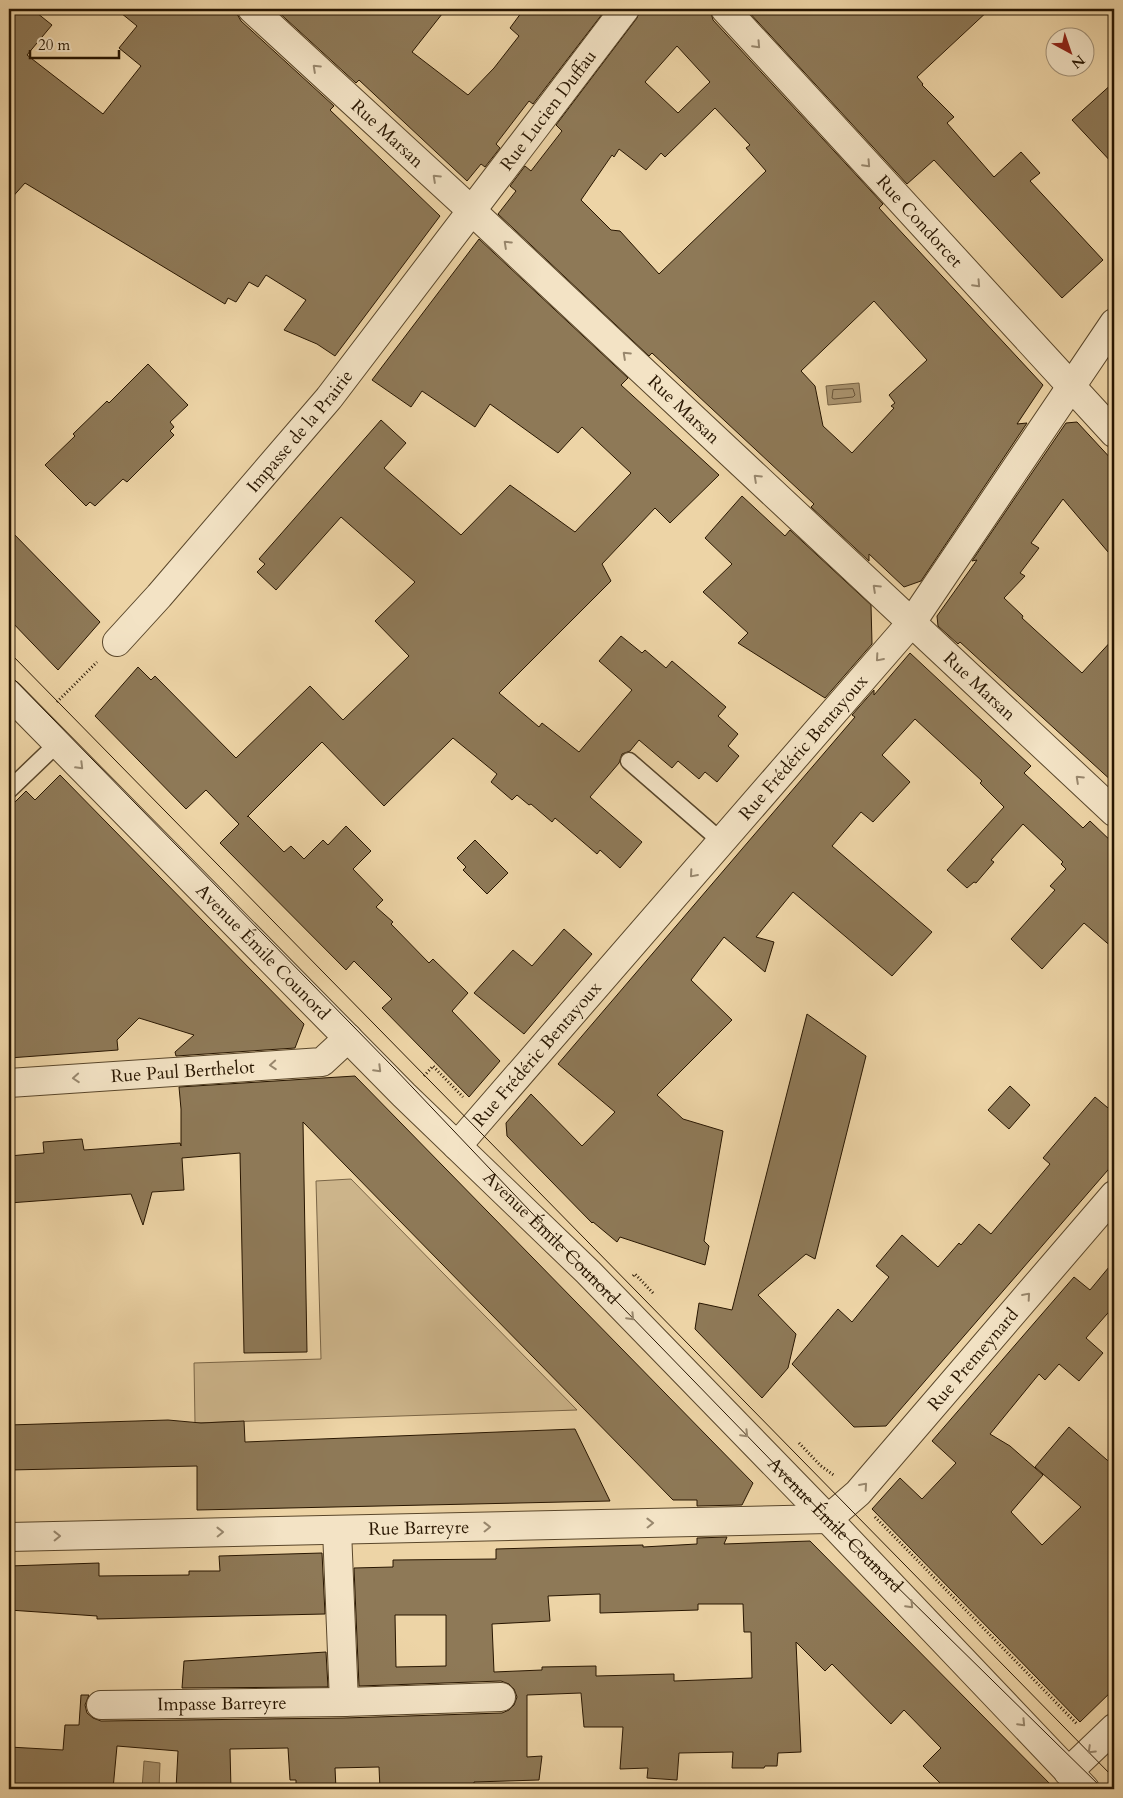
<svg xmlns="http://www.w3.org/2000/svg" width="1123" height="1798" viewBox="0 0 1123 1798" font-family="Cardo,serif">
	<rect width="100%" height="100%" fill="#edd4a6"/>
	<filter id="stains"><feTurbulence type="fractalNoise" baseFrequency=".004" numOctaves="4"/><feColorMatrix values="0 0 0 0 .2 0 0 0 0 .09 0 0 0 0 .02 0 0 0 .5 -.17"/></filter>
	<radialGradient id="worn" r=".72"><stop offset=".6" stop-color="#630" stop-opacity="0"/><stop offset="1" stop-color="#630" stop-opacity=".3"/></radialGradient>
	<polygon fill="#ccb48a" stroke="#7a6546" points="351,1179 577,1410 195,1423 194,1363 321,1359 316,1181"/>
	<g fill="#aa936e" stroke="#766142">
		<polygon points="859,383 861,402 828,405 826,386"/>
		<polygon points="144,1761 160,1763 159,1789 142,1789"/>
	</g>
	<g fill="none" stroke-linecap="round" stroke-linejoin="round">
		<polygon stroke="#695438" stroke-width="1" points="853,389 855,395 853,397 834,399 832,398 833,390"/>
	</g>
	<g fill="#8e7957" stroke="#281601" fill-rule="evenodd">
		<polygon points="9,9 32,9 52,25 27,55 103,114 141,66 119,48 137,26 116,9 237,9 237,14 241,21 334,106 330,110 440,216 335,356 317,344 284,330 306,300 266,275 258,287 249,282 236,302 228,298 225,304 25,183 9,201"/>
		<polygon points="275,9 446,9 412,52 468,95 494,68 519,36 510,28 524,9 606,9 533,104 529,101 496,144 500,148 485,167 481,164 467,181 359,80 356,83"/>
		<path d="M640,9H710L713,20L883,204L879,208L1043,385L1017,424L1027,423L921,581L904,587L869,554V561L811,507L814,504L652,353L649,356L498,214L516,191L510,186L525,166L531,171L562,131L556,125L637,18ZM677,46L710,82L678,113L645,82ZM715,108L750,145L746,148L766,171L659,274L620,231L611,230L581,200L612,155L614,157L619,149L646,170L661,153L665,157ZM874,301L927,360L889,395L895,403L891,406L894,408L852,453L823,426L815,386L801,371Z"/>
		<polygon points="746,9 990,9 917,77 923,84 922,85 954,117 947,123 994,177 1021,152 1040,173 1030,181 1103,260 1062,298 934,160 907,184"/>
		<polygon points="1114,82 1114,165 1072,120"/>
		<polygon points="479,239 628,378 621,385 719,475 670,523 655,508 602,564 611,581 499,693 539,727 542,723 579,752 632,690 599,661 621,636 642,653 645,650 666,668 672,661 726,707 718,716 738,734 728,746 739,756 717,782 705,772 699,779 678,761 672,768 639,740 630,751 622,754 619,763 590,797 642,842 620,868 600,850 597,854 555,818 552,822 531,804 529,805 517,795 512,800 491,782 497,774 453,738 384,806 322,742 247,817 248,816 284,852 291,846 304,859 323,840 328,845 346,826 371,851 353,869 383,900 376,907 393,922 391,924 429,963 433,959 468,993 452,1011 500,1061 469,1097 382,1008 392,999 354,961 346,970 220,843 239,824 206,790 186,809 95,716 138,667 151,680 155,676 236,758 310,686 343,720 409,656 375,621 415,582 341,517 276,590 257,572 265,564 259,559 381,420 406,443 384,468 461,535 510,485 575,532 631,473 582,427 558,453 490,404 475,427 422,391 411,407 372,380"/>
		<polygon points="148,364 188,405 170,422 174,427 170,431 174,435 127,482 123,479 95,506 90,502 86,506 45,465 75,436 73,434 107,401 109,403"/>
		<polygon points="1077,422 1114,462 1114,559 1063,499 1031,543 1039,548 1020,573 1025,576 1004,598 1023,616 1022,618 1082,673 1114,638 1114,783 960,642 958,644 938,626 937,616 977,560 972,561 1066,423"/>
		<polygon points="742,496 785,536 790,530 871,605 872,644 825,698 738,643 748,633 703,592 732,564 705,538"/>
		<polygon points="9,529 100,622 58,670 9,619"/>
		<polygon points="910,653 1031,766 1024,773 1083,828 1090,821 1114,844 1114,949 1084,923 1042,969 1011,939 1055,890 1050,886 1066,869 1061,864 1063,862 1023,824 991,860 994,862 976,883 974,882 967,888 947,870 1004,807 980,783 982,781 915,719 882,755 910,782 873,822 861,812 832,846 932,932 892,976 793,892 756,937 774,942 765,972 724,937 691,980 732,1020 657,1095 683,1119 723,1131 704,1241 709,1246 705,1265 620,1237 617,1242 593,1222 592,1223 507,1136 506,1123 531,1094 582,1146 615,1112 558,1064 855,717 852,715 874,690 874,695"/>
		<polygon points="60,775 304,1024 295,1048 176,1056 175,1052 194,1035 139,1018 117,1040 118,1050 9,1058 9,808 26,791 35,800"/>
		<polygon points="475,840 508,873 487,894 463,870 466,867 457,858"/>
		<polygon points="564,929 592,954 524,1034 474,993 513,950 532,966"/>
		<polygon points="807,1014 866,1056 815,1259 806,1254 758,1295 796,1334 788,1368 762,1398 695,1329 699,1303 732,1310"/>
		<polygon points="355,1076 753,1483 742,1505 697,1506 697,1500 673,1500 303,1122 307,1352 244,1353 240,1153 182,1158 184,1190 152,1192 143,1225 131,1194 9,1203 9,1156 44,1153 43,1142 82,1139 84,1150 180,1143 181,1146 181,1109 179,1087"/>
		<polygon points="1010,1086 1030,1105 1009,1129 988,1110"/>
		<polygon points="1095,1097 1114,1113 1114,1163 886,1426 854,1427 792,1364 838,1309 852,1322 889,1277 876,1266 902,1235 938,1267 959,1243 961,1245 979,1224 991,1234 1050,1164 1043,1158"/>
		<polygon points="1114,1261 1114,1306 1086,1338 1103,1353 1079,1381 1059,1364 1045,1380 1039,1374 990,1434 1010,1446 1043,1475 1011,1512 1042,1545 1081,1507 1035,1467 1069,1427 1114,1466 1114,1689 1080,1722 872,1509 900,1478 922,1499 956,1463 932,1441 1074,1277 1090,1290"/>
		<polygon points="168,1420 201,1423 244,1421 245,1442 575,1429 610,1501 197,1510 197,1466 9,1470 9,1425"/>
		<path d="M727,1537L724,1544L810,1541L1055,1789H946L923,1766L941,1748L904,1710L891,1724L832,1664L825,1671L796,1642L801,1752L778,1753L777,1766H765L764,1768H732L733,1752L679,1753L677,1780L647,1778L648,1768L620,1769L623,1727H584L581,1693L527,1695V1757L542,1756L539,1780L474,1782V1789H380L379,1767L335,1768L336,1789H296V1780H290L288,1748L230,1749L231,1789H176L178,1751L117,1746L113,1789H9V1747L63,1750L65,1725H79L81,1695H89L85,1705L87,1713L93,1718L101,1721L344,1718L502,1713L509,1710L514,1705L517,1697L514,1689L509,1684L501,1681L359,1686L354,1568L393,1567V1560L496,1559V1549L643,1545V1547L697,1544V1538ZM600,1594V1613L698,1610V1604H743L744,1632H751L752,1678L674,1681V1674L596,1676V1666L542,1667V1670L494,1672L492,1624L550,1621L548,1596ZM395,1615H446V1666L396,1667Z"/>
		<polygon points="322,1553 325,1614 97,1619 97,1616 9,1610 9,1566 99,1563 99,1576 189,1575 189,1571 220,1571 219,1556"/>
		<polygon points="326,1652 328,1687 182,1688 184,1661"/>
	</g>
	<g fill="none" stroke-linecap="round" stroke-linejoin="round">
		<g stroke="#59462a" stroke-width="19">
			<g id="lane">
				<polyline points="629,761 721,841"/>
				<polyline points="9,790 58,743"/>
			</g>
		</g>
		<g stroke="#59462a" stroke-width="30">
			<g id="street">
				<path id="s1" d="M252,9L472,211L1114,812"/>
				<path id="s2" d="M725,9L1114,433"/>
				<path id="s3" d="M117,642L159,596L329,398L625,9"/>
				<path id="s4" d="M9,694L404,1095L588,1272L828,1519L1085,1789"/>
				<path id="s5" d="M9,1083L322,1062L348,1038"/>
				<path id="s6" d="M457,1146L912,622L1114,323"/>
				<path id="s7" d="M828,1519L858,1493L1114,1195"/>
				<polyline points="337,1530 344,1702"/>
				<path id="s8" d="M9,1537L828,1519"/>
				<path id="s9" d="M101,1705L344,1702L501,1697"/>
				<polyline points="1068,1772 1114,1728"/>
			</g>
		</g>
		<g stroke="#281601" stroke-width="3" stroke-dasharray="1 2.5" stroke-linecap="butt">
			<polyline points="57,702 97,662"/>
			<polyline points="424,1076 433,1066 463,1097"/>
			<polyline points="633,1276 635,1274 653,1293"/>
			<polyline points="799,1443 821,1466"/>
			<polyline points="821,1466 835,1476"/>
			<polyline points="875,1517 1077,1724"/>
		</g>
		<use href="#lane" stroke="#f3e3c5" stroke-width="16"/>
		<use href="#street" stroke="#f3e3c5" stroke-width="28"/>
		<g stroke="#281601" stroke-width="1">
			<polyline points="9,652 1114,1778"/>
			<path id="s10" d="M9,674L394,1068L588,1272L828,1519L1103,1789"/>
		</g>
	</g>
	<defs><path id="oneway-chevron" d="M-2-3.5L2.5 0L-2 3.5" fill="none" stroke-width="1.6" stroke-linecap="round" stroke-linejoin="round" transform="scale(1.25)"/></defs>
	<g stroke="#98876d">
		<use href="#oneway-chevron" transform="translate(757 45) rotate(47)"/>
		<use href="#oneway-chevron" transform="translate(316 68) rotate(-137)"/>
		<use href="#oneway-chevron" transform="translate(867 164) rotate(47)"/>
		<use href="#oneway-chevron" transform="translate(436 178) rotate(-137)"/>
		<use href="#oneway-chevron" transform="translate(507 244) rotate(-137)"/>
		<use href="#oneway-chevron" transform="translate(977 284) rotate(47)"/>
		<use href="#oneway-chevron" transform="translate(626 355) rotate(-137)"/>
		<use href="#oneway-chevron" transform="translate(757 478) rotate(-137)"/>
		<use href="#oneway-chevron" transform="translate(876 588) rotate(-137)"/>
		<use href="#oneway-chevron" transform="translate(879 658) rotate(131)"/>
		<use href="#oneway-chevron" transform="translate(80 766) rotate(45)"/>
		<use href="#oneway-chevron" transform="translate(1079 779) rotate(-137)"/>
		<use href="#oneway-chevron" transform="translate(693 874) rotate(131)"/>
		<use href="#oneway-chevron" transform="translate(273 1065) rotate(176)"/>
		<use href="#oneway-chevron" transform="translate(378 1069) rotate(45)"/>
		<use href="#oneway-chevron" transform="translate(76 1078) rotate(176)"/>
		<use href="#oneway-chevron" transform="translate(1027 1296) rotate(-49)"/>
		<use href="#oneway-chevron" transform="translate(631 1317) rotate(46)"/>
		<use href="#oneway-chevron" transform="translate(745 1434) rotate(46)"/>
		<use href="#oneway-chevron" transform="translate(864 1486) rotate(-49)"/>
		<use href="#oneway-chevron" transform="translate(650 1523) rotate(-1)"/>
		<use href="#oneway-chevron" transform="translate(487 1527) rotate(-1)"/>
		<use href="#oneway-chevron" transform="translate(220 1532) rotate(-1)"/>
		<use href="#oneway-chevron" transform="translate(57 1536) rotate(-1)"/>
		<use href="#oneway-chevron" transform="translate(910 1605) rotate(46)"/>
		<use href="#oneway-chevron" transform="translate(1022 1723) rotate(46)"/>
		<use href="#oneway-chevron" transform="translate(1091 1750) rotate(136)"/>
	</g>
	<g text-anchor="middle" stroke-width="4" stroke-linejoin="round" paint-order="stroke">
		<g font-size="18" fill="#281601" stroke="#f3e3c5">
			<text dy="6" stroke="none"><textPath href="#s3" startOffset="685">Rue Lucien Duffau</textPath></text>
			<text dy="6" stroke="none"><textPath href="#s1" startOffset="184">Rue Marsan</textPath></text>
			<text dy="6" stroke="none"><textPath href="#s2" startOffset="288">Rue Condorcet</textPath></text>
			<text dy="6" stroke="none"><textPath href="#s1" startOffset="589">Rue Marsan</textPath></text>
			<text dy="6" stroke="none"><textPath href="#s3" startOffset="279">Impasse de la Prairie</textPath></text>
			<text dy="6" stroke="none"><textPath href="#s1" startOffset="994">Rue Marsan</textPath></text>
			<text dy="6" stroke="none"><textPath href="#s6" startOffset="528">Rue Frédéric Bentayoux</textPath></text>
			<text dy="6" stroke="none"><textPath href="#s4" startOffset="362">Avenue Émile Counord</textPath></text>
			<text dy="6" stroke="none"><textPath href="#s6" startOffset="122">Rue Frédéric Bentayoux</textPath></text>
			<text dy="6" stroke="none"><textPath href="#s5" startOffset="174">Rue Paul Berthelot</textPath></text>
			<text dy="6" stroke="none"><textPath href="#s4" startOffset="768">Avenue Émile Counord</textPath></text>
			<text dy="6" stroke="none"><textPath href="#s7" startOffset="216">Rue Premeynard</textPath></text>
			<text dy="6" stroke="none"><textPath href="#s10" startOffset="1186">Avenue Émile Counord</textPath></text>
			<text dy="6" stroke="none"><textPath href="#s8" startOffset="410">Rue Barreyre</textPath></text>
			<text dy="6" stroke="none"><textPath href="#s9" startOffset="121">Impasse Barreyre</textPath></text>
		</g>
	</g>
	<rect width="1123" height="1798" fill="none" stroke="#edd4a6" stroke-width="30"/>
	<rect x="10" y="10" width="1103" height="1778" fill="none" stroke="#281601" stroke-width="2.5"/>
	<rect x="15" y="15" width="1093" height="1768" fill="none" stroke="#281601"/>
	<g transform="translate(1070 52) rotate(140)"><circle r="24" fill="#f3e3c5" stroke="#a29177"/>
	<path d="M0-4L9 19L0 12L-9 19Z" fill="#8f2418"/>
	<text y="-8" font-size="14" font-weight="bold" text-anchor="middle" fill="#281601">N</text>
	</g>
	<path d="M30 50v8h89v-8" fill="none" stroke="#281601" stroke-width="2.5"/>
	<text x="38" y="50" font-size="15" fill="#281601" stroke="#f3e3c5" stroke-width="4" paint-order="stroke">20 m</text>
	<rect width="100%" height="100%" filter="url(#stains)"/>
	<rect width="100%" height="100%" fill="url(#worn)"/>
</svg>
